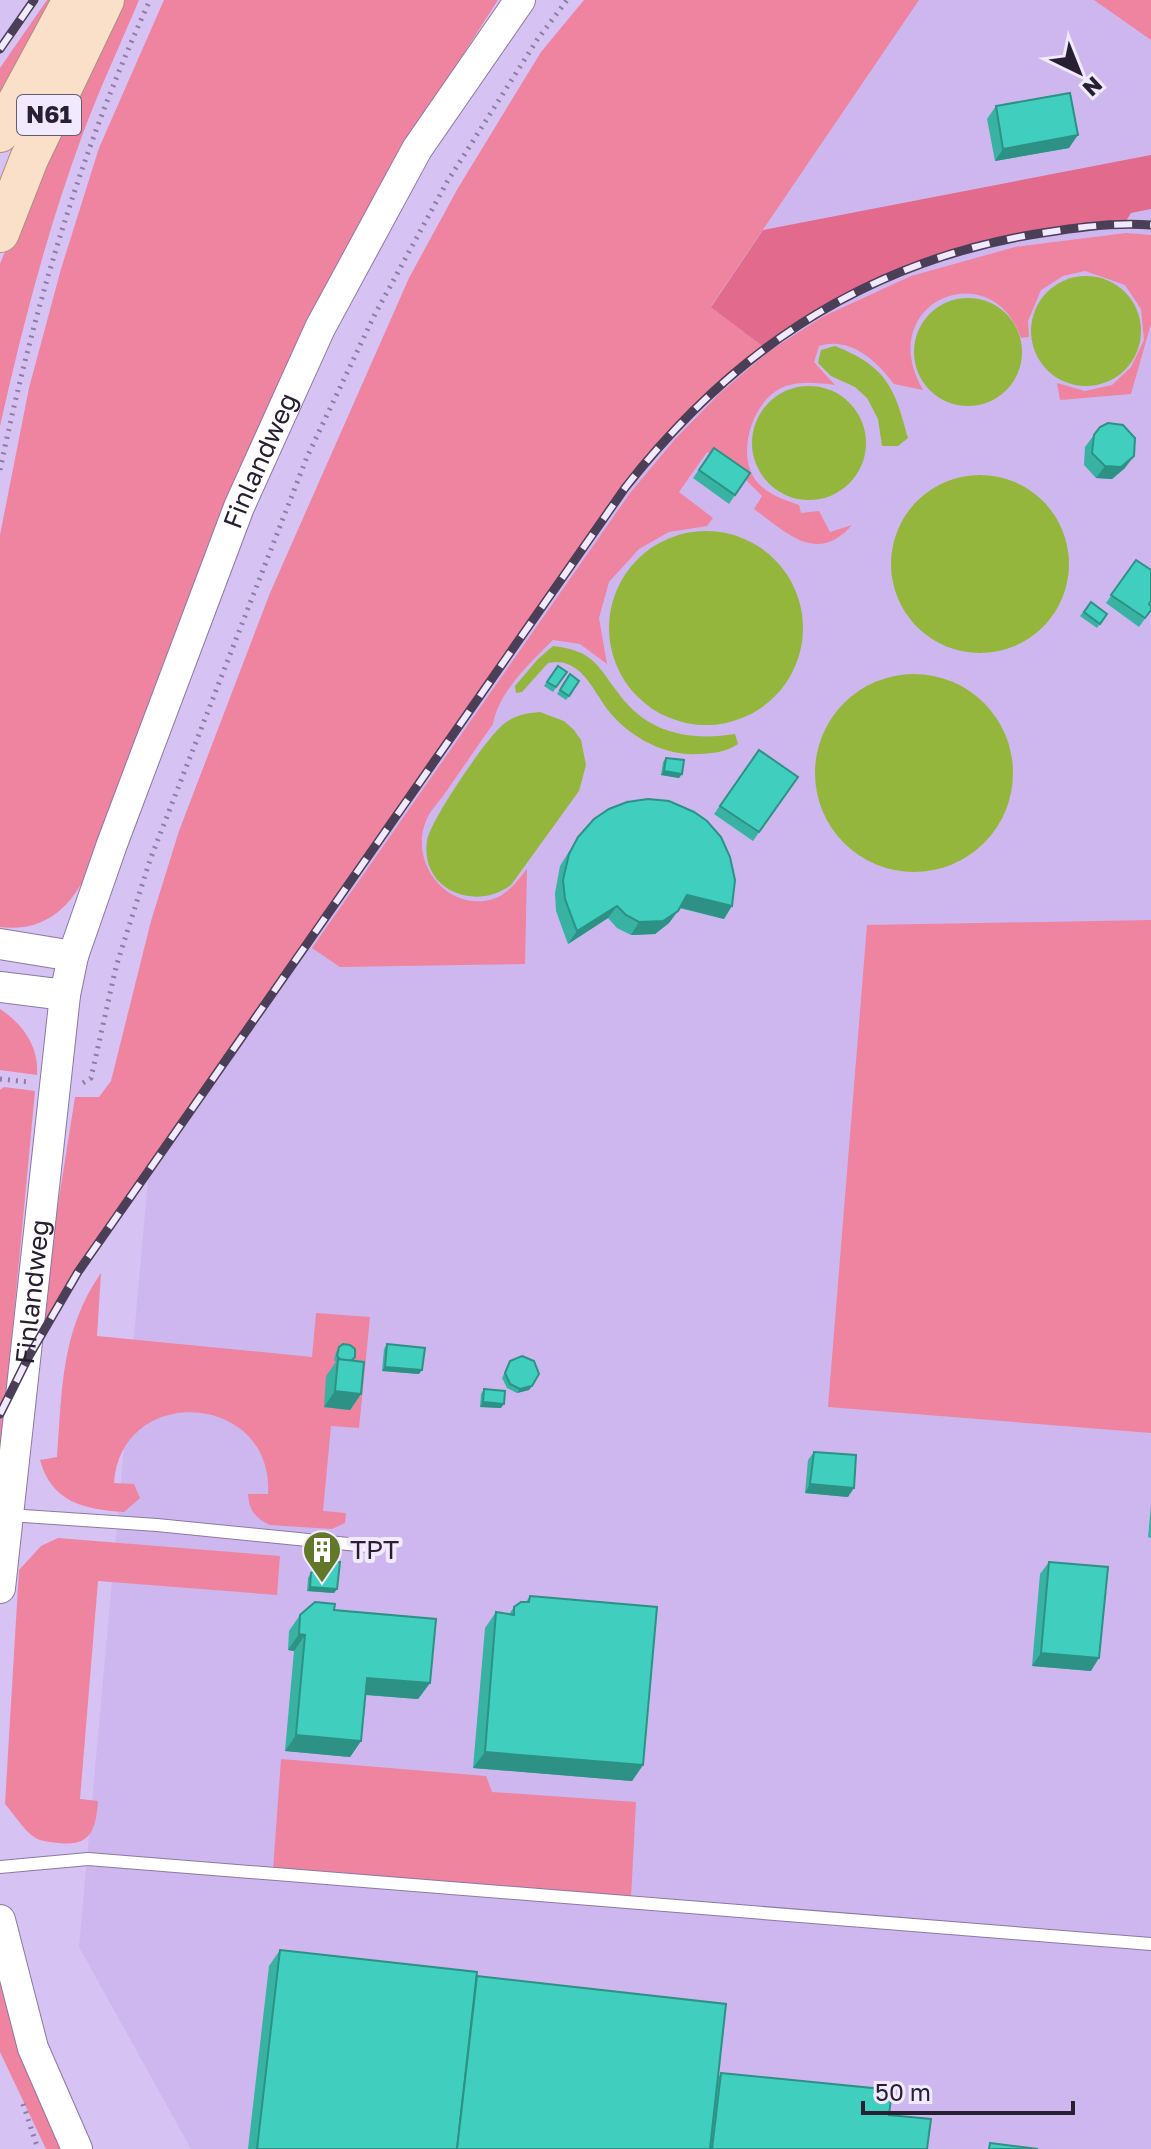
<svg xmlns="http://www.w3.org/2000/svg" width="1151" height="2149" viewBox="0 0 1151 2149" font-family="'Golos Text',sans-serif">
	<rect width="100%" height="100%" fill="#d6c2f3"/>
	<polygon fill="#ceb7ee" points="609,0 1151,0 1151,2149 191,2149 79,1947 159,1058"/>
	<g fill="#ee84a0">
		<polygon points="47,0 60,0 0,105 0,68"/>
		<path d="M120,0H139C120,45 99,90 82,136C47,231 22,328 0,426V264L22,208Z"/>
		<path d="M164,0H498L446,81L359,228L84,879C66,913 39,932 0,927V535L29,388L61,269L99,148Z"/>
		<polygon points="584,0 919,0 711,306 765,348 689,412 618,498 85,1260 42,1331 51,1249 75,1097 99,1097 111,1081 151,921 179,831 270,593 409,278 458,188 541,52"/>
		<polygon points="1094,0 1151,0 1151,40"/>
		<path d="M1126,233L1151,235V324L1131,394L1060,400L1057,383L1085,391L1112,385L1131,367L1144,340L1141,309L1125,285L1085,271L1063,276L1041,290L1028,321L1029,337L1021,338C992,252 872,302 923,390L894,384C876,360 850,336 819,346L814,362L835,385C819,383 802,381 786,386C755,396 737,448 753,476C761,492 784,500 799,505L801,513L819,511L830,532L852,525C817,565 787,533 754,509L762,496L744,478L707,452L679,492L713,518L707,526L669,532L639,549L609,582L599,618L607,664L580,644L553,640C530,663 499,691 493,724C476,748 460,772 443,796C438,803 429,812 426,821C408,864 450,915 496,898C509,893 518,880 527,869L525,964L340,967L312,948L630,493L676,438L720,393L768,352L822,317L911,276L1015,247Z"/>
		<polygon points="1151,920 1151,1433 828,1407 867,925"/>
		<path d="M0,1009C23,1024 39,1047 37,1075L0,1070Z"/>
		<polygon points="4,1087 35,1091 0,1463 0,1090"/>
		<path d="M101,1273L97,1336L312,1357L316,1313L370,1317L359,1428L331,1426L323,1511L346,1513L345,1523L332,1529L270,1525C255,1518 249,1510 248,1494H268C274,1392 121,1382 114,1483L134,1484L140,1498L124,1512C84,1509 52,1503 40,1460L57,1457C62,1390 61,1330 101,1273Z"/>
		<path d="M58,1538L280,1556L277,1595L98,1581L80,1799L98,1801C96,1829 91,1847 59,1843C50,1842 42,1842 34,1837C23,1829 14,1814 5,1804L19,1570L41,1546Z"/>
		<polygon points="281,1759 486,1776 492,1792 636,1802 631,1898 273,1870"/>
		<polygon points="0,1980 23,2055 61,2149 46,2149 0,2052"/>
	</g>
	<path fill="#e26a8d" d="M1151,155V209L1131,213L1124,224C1100,226 1075,226 1051,229C950,241 847,290 765,348L711,307L763,230Z"/>
	<g fill="#94b63c">
		<circle cx="1086" cy="331" r="55"/>
		<circle cx="968" cy="352" r="54"/>
		<path d="M835,346C886,366 895,388 908,438L898,446H882L878,419L867,398L855,387L831,376L818,363L821,350Z"/>
		<circle cx="809" cy="443" r="57"/>
		<circle cx="980" cy="564" r="89"/>
		<circle cx="706" cy="628" r="97"/>
		<path d="M553,646C594,651 596,664 619,694C648,734 691,741 735,734L738,744C724,753 714,753 698,754C663,756 628,736 607,709C592,688 579,656 548,663L522,692L516,693L515,686L538,659Z"/>
		<circle cx="914" cy="773" r="99"/>
		<path d="M540,712L564,721L574,730L581,740L586,765L579,791L511,885C475,912 420,890 427,841C429,822 489,734 505,723C516,715 527,713 540,712Z"/>
	</g>
	<g fill="none" stroke-linecap="round" stroke-linejoin="round">
		<g stroke="#8b78a4" stroke-width="14">
			<g id="service">
				<polyline points="9,1515 157,1525 368,1546"/>
				<polyline points="0,1867 88,1859 1151,1944"/>
			</g>
		</g>
		<g stroke="#8b78a4" stroke-width="32">
			<g id="tertiary">
				<polyline points="0,944 73,956"/>
				<polyline points="0,987 65,995"/>
				<path id="s1" d="M0,1588L65,995L73,956L112,844L239,507L320,328L417,149L520,0"/>
				<polyline points="0,1920 33,2048 77,2149"/>
			</g>
		</g>
		<g stroke="#ae8f7c" stroke-width="40">
			<g id="primary">
				<polyline points="0,133 72,0"/>
				<polyline points="0,233 29,159 105,0"/>
			</g>
		</g>
		<g stroke="#8d7ea2" stroke-width="5" stroke-dasharray="2 6" stroke-linecap="butt">
			<path d="M0,470C34,308 81,150 150,0"/>
			<polyline points="0,1079 29,1082"/>
			<polyline points="83,1083 91,1078 116,967 150,860 307,457 374,316 447,182 537,40 567,0"/>
			<polyline points="23,2104 38,2149"/>
		</g>
		<use href="#service" stroke="#fff" stroke-width="12"/>
		<use href="#tertiary" stroke="#fff" stroke-width="30"/>
		<use href="#primary" stroke="#fae0c8" stroke-width="38"/>
		<g stroke="#4a3f57" stroke-width="9">
			<g id="rail">
				<polyline points="0,49 34,0"/>
				<path d="M0,1414L29,1356L78,1272L625,488C729,355 857,267 1024,236C1066,229 1108,222 1151,225"/>
			</g>
		</g>
		<use href="#rail" stroke="#f1e9fd" stroke-width="6" stroke-dasharray="18" stroke-linecap="butt"/>
	</g>
	<g fill="#37b2a3">
		<polygon points="996,106 1069,148 995,161 987,119"/>
		<polygon points="1100,427 1125,468 1112,479 1096,478 1084,465 1085,447"/>
		<polygon points="714,448 750,473 729,504 693,478"/>
		<polygon points="1136,560 1151,610 1139,627 1106,603"/>
		<polygon points="1091,602 1107,614 1097,628 1080,616"/>
		<polygon points="558,666 567,672 553,692 544,686"/>
		<polygon points="570,674 579,681 566,700 557,694"/>
		<polygon points="759,750 798,777 753,841 714,814"/>
		<polygon points="666,758 682,774 679,778 661,775 663,762"/>
		<polygon points="578,837 724,919 679,908 669,923 655,934 631,935 617,928 608,918 568,944 556,911 555,893 560,866"/>
		<polygon points="387,1344 419,1374 382,1371 384,1349"/>
		<polygon points="339,1347 352,1361 361,1394 350,1410 324,1407 326,1376 336,1362 334,1360 336,1352"/>
		<polygon points="510,1361 532,1386 529,1390 517,1393 507,1388 502,1378"/>
		<polygon points="484,1389 501,1408 480,1407 481,1394"/>
		<polygon points="814,1452 848,1497 805,1493 808,1460"/>
		<polygon points="1151,1505 1151,1538 1148,1537"/>
		<polygon points="1049,1562 1091,1671 1032,1666 1040,1574"/>
		<polygon points="311,1573 337,1589 334,1593 307,1591 308,1578"/>
		<polygon points="530,1596 643,1765 632,1781 473,1768 485,1628 496,1612 509,1614 514,1607 526,1602"/>
		<polygon points="334,1610 430,1683 418,1699 365,1695 361,1741 350,1757 285,1751 294,1651 288,1650 289,1631 300,1615"/>
		<polygon points="280,1950 477,1976 718,2078 721,2073 889,2115 927,2149 248,2149 269,1966"/>
	</g>
	<g fill="#2d9185">
		<polygon points="1078,135 1069,148 995,161 1003,149"/>
		<polygon points="1134,456 1125,468 1112,479 1096,478 1105,466"/>
		<polygon points="664,771 682,774 679,778 661,775"/>
		<polygon points="687,895 732,906 724,919 678,907"/>
		<polygon points="617,906 608,918 568,944 577,931"/>
		<polygon points="678,911 669,923 655,934 631,935 639,922"/>
		<polygon points="385,1367 422,1370 419,1374 382,1371"/>
		<polygon points="532,1386 529,1390 517,1393 520,1389"/>
		<polygon points="335,1391 361,1394 350,1410 324,1407"/>
		<polygon points="483,1402 504,1404 501,1408 480,1407"/>
		<polygon points="810,1484 854,1488 848,1497 805,1493"/>
		<polygon points="310,1587 337,1589 334,1593 307,1591"/>
		<polygon points="299,1634 305,1635 294,1651 288,1650"/>
		<polygon points="1041,1653 1099,1658 1091,1671 1032,1666"/>
		<polygon points="367,1678 430,1683 418,1699 356,1694"/>
		<polygon points="296,1735 361,1741 350,1757 285,1751"/>
		<polygon points="485,1752 643,1765 632,1781 473,1768"/>
	</g>
	<g fill="#40cfbe" stroke="#2d9185" stroke-width="2">
		<polygon points="1070,93 1078,135 1003,149 996,106"/>
		<polygon points="1108,423 1123,425 1135,438 1134,456 1121,467 1105,466 1092,453 1094,435 1100,427"/>
		<polygon points="714,448 750,473 735,495 699,470"/>
		<polygon points="1136,560 1151,570 1151,601 1149,604 1151,606 1151,610 1145,618 1111,595"/>
		<polygon points="1091,602 1107,614 1100,624 1084,612"/>
		<polygon points="558,666 567,672 556,687 547,682"/>
		<polygon points="570,674 579,681 569,696 560,690"/>
		<polygon points="759,750 798,777 759,832 720,806"/>
		<polygon points="666,758 684,760 682,774 664,771"/>
		<polygon points="648,799 669,801 694,812 707,821 721,837 730,857 735,880 732,906 687,895 678,911 663,921 639,922 626,915 617,906 577,931 565,899 563,880 569,854 578,837 594,819 609,809 627,802"/>
		<polygon points="343,1344 350,1345 355,1349 355,1357 351,1361 341,1360 337,1356 339,1347"/>
		<polygon points="387,1344 425,1348 422,1370 385,1367"/>
		<polygon points="522,1356 534,1361 539,1374 532,1386 520,1389 510,1384 505,1373 510,1361"/>
		<polygon points="338,1359 364,1362 361,1394 335,1391"/>
		<polygon points="484,1389 505,1391 504,1404 483,1402"/>
		<polygon points="814,1452 856,1455 854,1488 810,1484"/>
		<polygon points="326,1561 340,1562 337,1589 310,1587 311,1573"/>
		<polygon points="1049,1562 1108,1567 1099,1658 1041,1653"/>
		<polygon points="530,1596 657,1607 643,1765 485,1752 496,1612 514,1615 514,1607 521,1602 529,1602"/>
		<polygon points="315,1602 335,1604 334,1610 436,1619 430,1683 367,1678 361,1741 296,1735 305,1635 299,1634 300,1615"/>
		<polygon points="280,1950 477,1972 457,2149 257,2149"/>
		<polygon points="477,1976 726,2004 710,2149 457,2149"/>
		<polygon points="721,2073 892,2090 889,2115 931,2119 927,2149 712,2149"/>
		<polygon points="990,2143 1038,2149 989,2149"/>
	</g>
	<defs>
		<g id="building-pin" transform="scale(2)"><path d="M0 17L-7.5 6A9.5 9.5 0 1 1 7.5 6Z" fill="#617829" stroke="#f1e9fd"/><path d="M-4-6H4V6H1V3H-1V6H-4ZM-2.5-4.3h1.7v1.8h-1.7ZM.8-4.3h1.7v1.8H.8ZM-2.5-1h1.7V.8h-1.7ZM.8-1h1.7V.8H.8Z" fill="#fff"/></g>
	</defs>
	<g fill-rule="evenodd">
		<use href="#building-pin" x="322" y="1550"/>
	</g>
	<g text-anchor="middle" stroke-width="8" stroke-linejoin="round" paint-order="stroke">
		<rect fill="#f1e9fd" stroke="#645c6f" stroke-width="2" x="17" y="95" width="64" height="40" rx="6"/>
		<g font-size="24" font-weight="bold" fill="#282032">
			<text x="49" y="123">N61</text>
		</g>
		<g font-size="26" fill="#282032" stroke="#f1e9fd">
			<text dy="9" stroke="none"><textPath href="#s1" startOffset="1166">Finlandweg</textPath></text>
			<text dy="9" stroke="none"><textPath href="#s1" startOffset="298">Finlandweg</textPath></text>
		</g>
		<g font-size="26" fill="#282032" stroke="#f1e9fd" text-anchor="start">
			<text x="350" y="1559">TPT</text>
		</g>
	</g>
	<g transform="translate(1079 72) rotate(137)" stroke="#f1e9fd" stroke-width="6" paint-order="stroke">
	<path d="M0-6L14 30L0 20L-14 30Z" fill="#282032"/>
	<text y="-12" font-size="22" font-weight="bold" text-anchor="middle" fill="#282032">N</text>
	</g>
	<path d="M863 2101v12h210v-12" fill="none" stroke="#282032" stroke-width="4"/>
	<text x="875" y="2101" font-size="24" fill="#282032" stroke="#f1e9fd" stroke-width="6" paint-order="stroke">50 m</text>
</svg>
